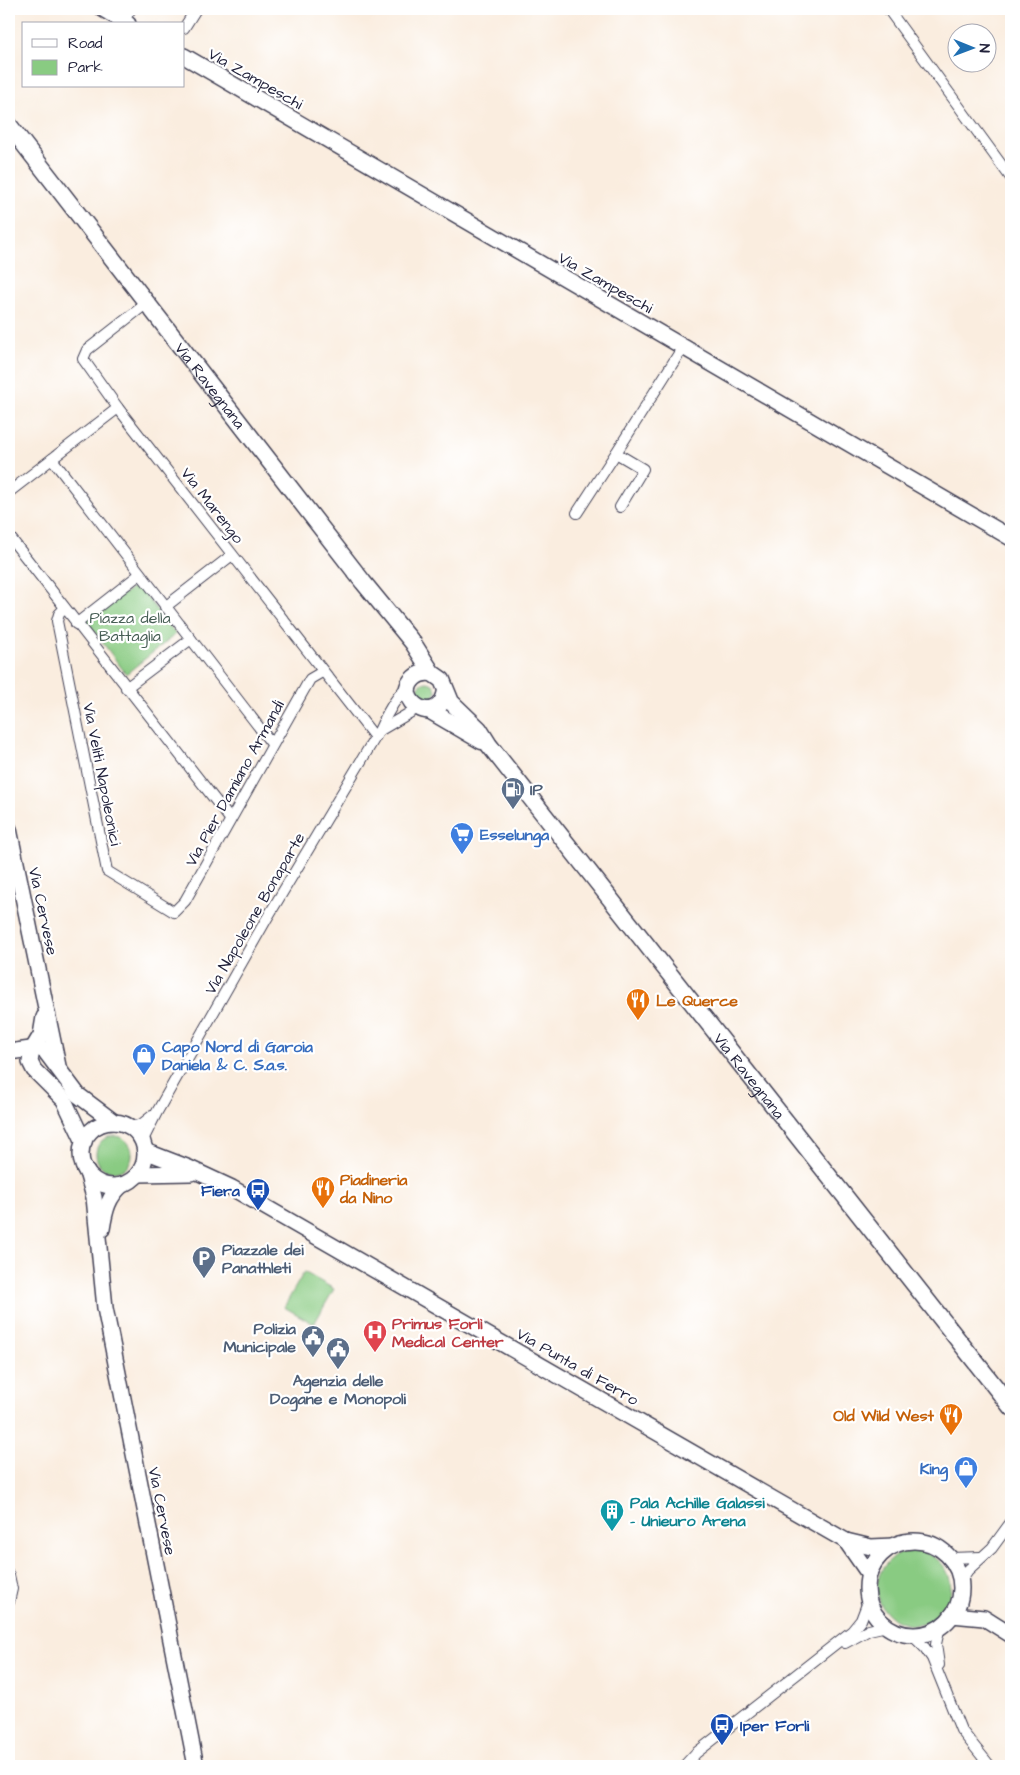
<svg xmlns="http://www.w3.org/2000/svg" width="1020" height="1775" viewBox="0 0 1020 1775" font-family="'Architects Daughter',sans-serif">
	<rect width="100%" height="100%" fill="#fff"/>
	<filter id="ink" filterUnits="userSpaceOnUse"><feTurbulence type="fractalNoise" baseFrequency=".02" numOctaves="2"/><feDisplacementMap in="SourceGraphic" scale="10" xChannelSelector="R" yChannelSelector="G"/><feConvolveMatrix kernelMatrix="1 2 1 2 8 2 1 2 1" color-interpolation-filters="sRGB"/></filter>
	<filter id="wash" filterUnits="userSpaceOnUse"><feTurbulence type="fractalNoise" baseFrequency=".0096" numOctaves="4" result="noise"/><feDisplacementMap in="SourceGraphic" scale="20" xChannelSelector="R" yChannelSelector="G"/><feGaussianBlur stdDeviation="1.12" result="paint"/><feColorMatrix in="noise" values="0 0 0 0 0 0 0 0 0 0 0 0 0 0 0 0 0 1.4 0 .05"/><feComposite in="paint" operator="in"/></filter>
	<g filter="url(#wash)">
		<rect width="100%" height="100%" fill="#faeddf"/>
		<g fill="#89cb82" stroke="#56765e">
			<polygon points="137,585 176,634 126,674 85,619"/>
			<circle cx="427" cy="691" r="9"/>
			<circle cx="114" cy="1154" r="18"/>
			<polygon points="304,1272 334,1289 314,1324 284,1307"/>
			<circle cx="914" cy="1588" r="37"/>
		</g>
	</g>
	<g filter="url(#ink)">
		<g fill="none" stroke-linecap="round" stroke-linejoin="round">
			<g stroke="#424054" stroke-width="12">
				<g id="street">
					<polyline points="888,9 1011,178"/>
					<polyline points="121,24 131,9"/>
					<polyline points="184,28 196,9"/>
					<polyline points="147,303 87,350 83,359 118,408 374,736"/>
					<polyline points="616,453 683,347"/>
					<polyline points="52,459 272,744"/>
					<polyline points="9,492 118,408"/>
					<polyline points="577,513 616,453 643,469 620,507"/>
					<polyline points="9,536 230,819"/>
					<polyline points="165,607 232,555"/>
					<polyline points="64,609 59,614 57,621 107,871 174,912 185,901 310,679 322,672"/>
					<polyline points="76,624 140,574"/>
					<polyline points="126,688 191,639"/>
					<polyline points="379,731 418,708"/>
					<polyline points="130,1127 142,1124 152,1116"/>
					<path d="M142,1142L157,1112L266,920L379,731C387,713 395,698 409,684"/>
					<polyline points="950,1558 981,1557"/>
					<polyline points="9,1575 12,1589 9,1602"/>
					<polyline points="960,1582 968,1570 992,1548 1011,1522"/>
					<polyline points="911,1634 925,1648 932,1658 961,1730 990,1766"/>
					<polyline points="845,1643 869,1630 887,1626"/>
					<polyline points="939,1665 936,1644 940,1626"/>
					<polyline points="684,1766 696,1753 852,1631 861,1620 869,1599"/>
				</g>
			</g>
			<g stroke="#424054" stroke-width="18">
				<g id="secondary">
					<polyline points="103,9 128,24"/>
					<polyline points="184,56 1011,538"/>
					<polyline points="9,829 58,1066"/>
					<polyline points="44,1017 41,1035 32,1050 30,1062 34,1070 64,1100 84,1142"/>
					<polyline points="9,1052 38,1048 45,1051 78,1095 114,1122"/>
					<circle cx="113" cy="1154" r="32"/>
					<polyline points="145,1151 189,1168 232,1188 846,1541 869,1574"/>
					<polyline points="87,1172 94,1197 105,1308 196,1766"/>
					<polyline points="138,1174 191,1173"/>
					<path d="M102,1229C105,1210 108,1197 122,1185"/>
					<polyline points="846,1541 871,1547 893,1546"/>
					<circle cx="914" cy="1588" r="47"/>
					<polyline points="952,1615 984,1618 1011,1635"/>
				</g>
			</g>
			<g stroke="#424054" stroke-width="19">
				<g id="primary">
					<path id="s1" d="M9,125L363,582L413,643L432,673"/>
					<path id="s2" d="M446,691C438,731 391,699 414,678C419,673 425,672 432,673L442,680L451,702L479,729L489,745L1011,1407"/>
					<polyline points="429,710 482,741"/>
				</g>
			</g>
			<use href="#street" stroke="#fff" stroke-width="10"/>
			<use href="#secondary" stroke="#fff" stroke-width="15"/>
			<use href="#primary" stroke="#fff" stroke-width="16"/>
		</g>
	</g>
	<defs>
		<g id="fuel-pin" transform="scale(1.25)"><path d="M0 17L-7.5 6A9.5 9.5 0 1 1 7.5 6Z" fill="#5c6f8a" stroke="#fff"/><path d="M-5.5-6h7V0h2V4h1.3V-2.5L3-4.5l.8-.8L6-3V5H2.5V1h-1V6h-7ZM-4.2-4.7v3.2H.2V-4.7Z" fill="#fff"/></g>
		<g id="supermarket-pin" transform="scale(1.25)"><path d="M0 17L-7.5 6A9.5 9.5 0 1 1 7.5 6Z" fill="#3f7fe0" stroke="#fff"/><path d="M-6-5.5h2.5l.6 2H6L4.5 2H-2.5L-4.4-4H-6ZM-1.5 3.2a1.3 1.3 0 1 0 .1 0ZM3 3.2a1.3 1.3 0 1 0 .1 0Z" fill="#fff"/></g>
		<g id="restaurant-pin" transform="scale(1.25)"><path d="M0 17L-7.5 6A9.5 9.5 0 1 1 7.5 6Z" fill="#e8710a" stroke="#fff"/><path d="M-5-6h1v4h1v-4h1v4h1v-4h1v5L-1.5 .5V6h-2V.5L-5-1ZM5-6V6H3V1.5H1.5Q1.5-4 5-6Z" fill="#fff"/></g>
		<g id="shop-pin" transform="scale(1.25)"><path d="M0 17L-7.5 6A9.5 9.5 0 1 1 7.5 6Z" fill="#3f7fe0" stroke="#fff"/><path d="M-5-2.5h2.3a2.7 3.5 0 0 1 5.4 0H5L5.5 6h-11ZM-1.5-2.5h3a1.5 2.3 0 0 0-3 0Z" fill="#fff"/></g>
		<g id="bus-pin" transform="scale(1.25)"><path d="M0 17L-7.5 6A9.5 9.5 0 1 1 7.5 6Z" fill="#1a4fb4" stroke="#fff"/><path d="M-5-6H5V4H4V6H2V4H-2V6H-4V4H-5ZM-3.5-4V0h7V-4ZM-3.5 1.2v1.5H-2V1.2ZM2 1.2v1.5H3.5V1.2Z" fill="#fff"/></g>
		<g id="parking-pin" transform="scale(1.25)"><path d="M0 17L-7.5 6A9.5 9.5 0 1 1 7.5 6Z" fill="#5c6f8a" stroke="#fff"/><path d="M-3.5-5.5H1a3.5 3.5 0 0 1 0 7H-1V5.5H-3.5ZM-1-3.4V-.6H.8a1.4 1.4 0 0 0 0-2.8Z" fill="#fff"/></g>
		<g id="hospital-pin" transform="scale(1.25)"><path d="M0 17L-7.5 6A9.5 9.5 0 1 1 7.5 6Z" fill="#e0444e" stroke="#fff"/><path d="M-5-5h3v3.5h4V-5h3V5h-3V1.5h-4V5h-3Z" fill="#fff"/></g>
		<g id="civic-pin" transform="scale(1.25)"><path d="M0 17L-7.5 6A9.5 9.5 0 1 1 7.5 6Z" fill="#5c6f8a" stroke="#fff"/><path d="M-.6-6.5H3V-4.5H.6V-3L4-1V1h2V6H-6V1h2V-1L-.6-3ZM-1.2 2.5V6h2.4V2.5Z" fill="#fff"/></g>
		<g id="building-pin" transform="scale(1.25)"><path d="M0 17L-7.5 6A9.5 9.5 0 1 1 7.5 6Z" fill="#0f9aa8" stroke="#fff"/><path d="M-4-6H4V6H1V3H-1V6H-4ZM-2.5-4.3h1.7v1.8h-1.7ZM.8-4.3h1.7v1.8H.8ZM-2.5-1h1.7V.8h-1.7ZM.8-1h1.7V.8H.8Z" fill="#fff"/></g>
	</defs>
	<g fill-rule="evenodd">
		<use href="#fuel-pin" x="513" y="789"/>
		<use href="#supermarket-pin" x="462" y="834"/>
		<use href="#restaurant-pin" x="638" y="1000"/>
		<use href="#shop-pin" x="144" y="1055"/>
		<use href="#restaurant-pin" x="323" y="1188"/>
		<use href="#bus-pin" x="258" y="1190"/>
		<use href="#parking-pin" x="204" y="1258"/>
		<use href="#hospital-pin" x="375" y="1332"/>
		<use href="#civic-pin" x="313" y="1337"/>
		<use href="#civic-pin" x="338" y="1349"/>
		<use href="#restaurant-pin" x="951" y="1415"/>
		<use href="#shop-pin" x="966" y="1468"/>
		<use href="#building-pin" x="612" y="1511"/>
		<use href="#bus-pin" x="722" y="1725"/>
	</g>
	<g text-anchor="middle" stroke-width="4.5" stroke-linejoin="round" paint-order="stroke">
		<g font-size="16" fill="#22223b" stroke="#fff">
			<text transform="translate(256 78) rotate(30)" y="6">Via Zampeschi</text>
			<text transform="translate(606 282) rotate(30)" y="6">Via Zampeschi</text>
			<text dy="6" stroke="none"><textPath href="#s1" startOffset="329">Via Ravegnana</textPath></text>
			<text transform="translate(213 505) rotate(52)" y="6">Via Marengo</text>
			<text transform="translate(103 774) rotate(79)" y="6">Via Veliti Napoleonici</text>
			<text transform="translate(234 783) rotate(-61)" y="6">Via Pier Damiano Armandi</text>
			<text transform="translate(44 911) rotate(78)" y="6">Via Cervese</text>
			<text transform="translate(254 913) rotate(-60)" y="6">Via Napoleone Bonaparte</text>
			<text dy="6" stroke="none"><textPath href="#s2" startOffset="608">Via Ravegnana</textPath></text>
			<text transform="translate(578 1366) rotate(30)" y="6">Via Punta di Ferro</text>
			<text transform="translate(163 1511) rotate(79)" y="6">Via Cervese</text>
		</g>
		<g font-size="16" fill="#465d54" stroke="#fff">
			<text x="130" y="623">Piazza della<tspan x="130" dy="18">Battaglia</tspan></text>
		</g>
		<g font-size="16" font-weight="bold" fill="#4e5e75" stroke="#fff" text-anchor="start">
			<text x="530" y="795">IP</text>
			<text x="222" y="1255">Piazzale dei<tspan x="222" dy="18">Panathleti</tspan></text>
			<text x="296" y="1334" text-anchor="end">Polizia<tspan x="296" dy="18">Municipale</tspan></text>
			<text x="338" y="1386" text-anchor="middle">Agenzia delle<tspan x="338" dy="18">Dogane e Monopoli</tspan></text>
		</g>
		<g font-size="16" font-weight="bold" fill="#366cbe" stroke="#fff" text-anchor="start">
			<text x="480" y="840">Esselunga</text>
			<text x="162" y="1052">Capo Nord di Garoia<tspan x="162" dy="18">Daniela &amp; C. S.a.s.</tspan></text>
			<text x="948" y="1474" text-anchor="end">King</text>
		</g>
		<g font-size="16" font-weight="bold" fill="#c56008" stroke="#fff" text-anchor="start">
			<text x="656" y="1006">Le Querce</text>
			<text x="340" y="1185">Piadineria<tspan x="340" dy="18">da Nino</tspan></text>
			<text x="934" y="1421" text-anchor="end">Old Wild West</text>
		</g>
		<g font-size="16" font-weight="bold" fill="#164399" stroke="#fff" text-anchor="end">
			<text x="240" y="1196">Fiera</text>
			<text x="740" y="1731" text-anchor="start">Iper Forli</text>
		</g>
		<g font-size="16" font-weight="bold" fill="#be3a42" stroke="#fff" text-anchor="start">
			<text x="392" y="1329">Primus Forlì<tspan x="392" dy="18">Medical Center</tspan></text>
		</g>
		<g font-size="16" font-weight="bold" fill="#0d838f" stroke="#fff" text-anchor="start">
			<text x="630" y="1508">Pala Achille Galassi<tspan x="630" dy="18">- Unieuro Arena</tspan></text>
		</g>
	</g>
	<rect width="1020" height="1775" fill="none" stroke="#fff" stroke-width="30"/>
	<rect x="22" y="22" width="162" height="65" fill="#ffffff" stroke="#a7a7b1"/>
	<rect x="32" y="39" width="25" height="8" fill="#ffffff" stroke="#a7a7b1"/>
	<text x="68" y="48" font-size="15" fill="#22223b">Road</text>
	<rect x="32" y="60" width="25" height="15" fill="#89cb82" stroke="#a7a7b1"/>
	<text x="68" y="72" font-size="15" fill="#22223b">Park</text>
	<g transform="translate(972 48) rotate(91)"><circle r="24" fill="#ffffff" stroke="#a7a7b1"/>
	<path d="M0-4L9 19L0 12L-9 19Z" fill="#1f6fb2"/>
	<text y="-8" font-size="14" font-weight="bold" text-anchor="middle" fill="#22223b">N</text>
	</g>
</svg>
